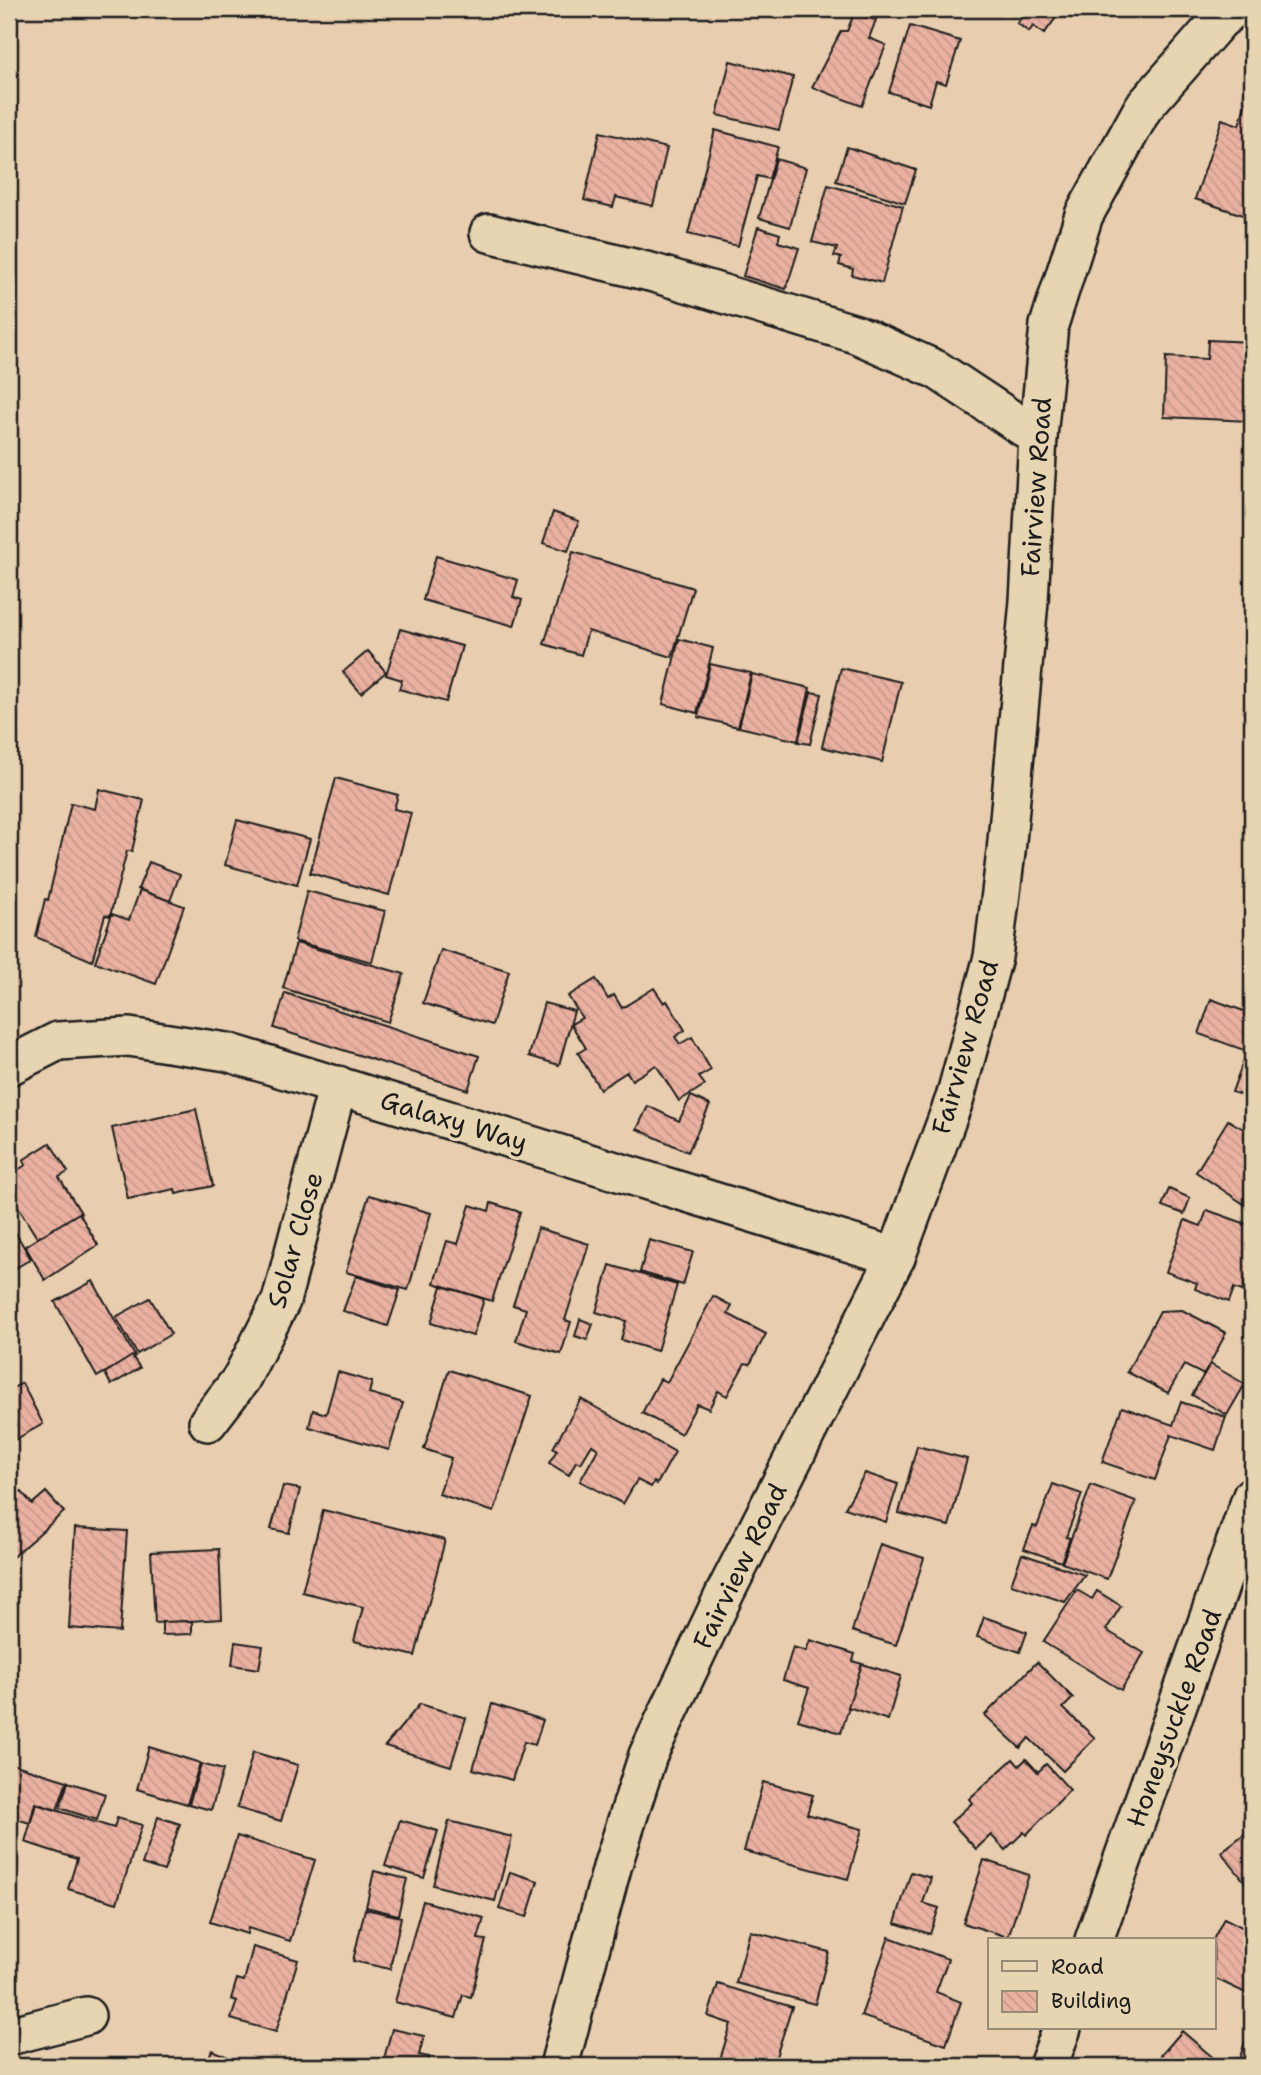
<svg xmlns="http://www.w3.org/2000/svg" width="1261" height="2075" viewBox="0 0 1261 2075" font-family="'Shantell Sans',sans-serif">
	<defs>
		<pattern id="building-back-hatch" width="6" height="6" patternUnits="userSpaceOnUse" patternTransform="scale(1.75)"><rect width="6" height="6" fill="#eab1a1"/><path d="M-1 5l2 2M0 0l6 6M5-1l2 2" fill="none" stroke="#c8988a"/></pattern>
	</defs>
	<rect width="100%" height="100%" fill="#e8ceaf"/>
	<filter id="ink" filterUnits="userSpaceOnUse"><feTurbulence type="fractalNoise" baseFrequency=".0143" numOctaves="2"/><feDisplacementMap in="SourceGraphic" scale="14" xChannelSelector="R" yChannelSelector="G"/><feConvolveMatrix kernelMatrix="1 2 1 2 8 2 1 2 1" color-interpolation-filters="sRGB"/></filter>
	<g filter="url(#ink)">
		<g fill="url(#building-back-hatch)" stroke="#1c1c1c" stroke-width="2">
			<polygon points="1011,9 1054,9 1060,12 1044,34 1033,26 1029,32 1017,23 1022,17"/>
			<polygon points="854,14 876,20 869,38 886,45 862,106 812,87 841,31 847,31"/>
			<polygon points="910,26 960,41 946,84 936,81 929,105 889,92"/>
			<polygon points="730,61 793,77 779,130 717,115"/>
			<polygon points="1252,83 1252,218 1195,199 1222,119 1239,125"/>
			<polygon points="715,130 778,147 769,179 757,176 738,246 688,234"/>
			<polygon points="600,132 667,148 653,206 616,197 613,207 584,200"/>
			<polygon points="847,147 916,170 905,203 836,181"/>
			<polygon points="776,159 806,168 790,227 759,218"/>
			<polygon points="828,185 903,206 882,283 852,275 853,269 839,265 841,258 834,256 837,248 812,242"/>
			<polygon points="758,227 780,234 778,242 799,248 786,289 743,276"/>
			<polygon points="1208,340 1252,342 1249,421 1164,417 1166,357 1207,359"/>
			<polygon points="553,512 579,521 568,551 543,543"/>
			<polygon points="573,552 693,588 672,657 588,631 581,655 544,644"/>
			<polygon points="436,556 518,580 513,597 522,600 514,626 423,600"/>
			<polygon points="400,629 462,646 446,702 399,689 402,680 386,675"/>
			<polygon points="679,639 713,648 697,713 663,704"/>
			<polygon points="368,651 386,672 361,693 343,672"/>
			<polygon points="710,664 751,673 738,727 698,717"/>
			<polygon points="841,668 901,682 882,762 822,747"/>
			<polygon points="752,674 810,688 798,741 739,727"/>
			<polygon points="811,692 822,694 810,744 798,742"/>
			<polygon points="336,778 398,795 394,809 411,813 389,895 310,873"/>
			<polygon points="99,789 144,800 132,851 127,851 110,916 105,915 92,961 36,937 45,899 48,900 71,803 95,809"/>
			<polygon points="237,820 310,839 297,885 225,865"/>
			<polygon points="149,862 180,874 170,901 138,889"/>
			<polygon points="140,890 184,906 156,984 95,962 112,914 129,920"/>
			<polygon points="307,891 385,911 372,962 294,941"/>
			<polygon points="296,943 404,974 388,1022 283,988"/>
			<polygon points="441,950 509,971 492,1025 423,1003"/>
			<polygon points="596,979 608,999 614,995 622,1008 654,988 664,1003 667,1001 685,1030 675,1037 680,1044 692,1037 711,1070 699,1077 705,1085 679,1101 656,1065 632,1080 627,1072 600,1089 578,1053 586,1048 571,1024 582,1018 568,996"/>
			<polygon points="285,993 479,1056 468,1090 274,1028"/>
			<polygon points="1211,999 1252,1014 1252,1099 1232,1092 1247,1051 1199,1034"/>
			<polygon points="544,1003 574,1011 559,1065 529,1056"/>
			<polygon points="691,1096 710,1105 688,1152 637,1129 648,1106 679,1121"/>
			<polygon points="196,1109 213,1186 176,1194 175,1189 128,1199 112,1128"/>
			<polygon points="1228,1120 1252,1134 1252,1207 1244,1204 1196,1172"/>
			<polygon points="50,1143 68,1172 59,1177 81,1213 37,1238 9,1192 9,1175 26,1165 23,1160"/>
			<polygon points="1169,1189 1190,1198 1184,1214 1162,1206"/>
			<polygon points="369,1195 431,1213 408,1290 346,1272"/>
			<polygon points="491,1203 520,1212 492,1301 434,1283 447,1241 458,1244 470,1205 489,1211"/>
			<polygon points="1207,1210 1252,1226 1252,1271 1249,1270 1242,1291 1234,1288 1229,1302 1195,1289 1197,1283 1166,1272 1185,1220 1201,1226"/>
			<polygon points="79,1213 98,1245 45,1280 25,1246"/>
			<polygon points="11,1225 31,1259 9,1272 9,1226"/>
			<polygon points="538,1228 589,1244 565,1320 571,1322 561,1354 516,1341 526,1309 513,1305"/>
			<polygon points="649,1240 693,1252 683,1285 640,1272"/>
			<polygon points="610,1265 677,1285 657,1351 621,1340 626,1321 596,1312"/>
			<polygon points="356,1276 400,1290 388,1326 343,1311"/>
			<polygon points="93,1281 135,1356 97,1377 55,1302"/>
			<polygon points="442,1286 484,1299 473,1336 431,1323"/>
			<polygon points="713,1296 732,1306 728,1314 766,1334 750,1364 745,1363 727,1396 718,1391 709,1409 697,1404 681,1434 642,1413 660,1379 667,1382"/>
			<polygon points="150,1298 171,1334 137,1354 116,1317"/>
			<polygon points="1182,1310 1226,1333 1204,1375 1184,1365 1168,1393 1127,1372 1160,1311"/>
			<polygon points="580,1319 593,1324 587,1340 575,1336"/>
			<polygon points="132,1356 140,1368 111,1385 105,1373"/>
			<polygon points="1210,1364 1245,1384 1227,1415 1192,1395"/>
			<polygon points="449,1370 532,1396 494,1512 439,1494 451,1458 424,1449"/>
			<polygon points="338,1372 372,1382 369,1393 403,1403 389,1450 309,1427 313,1410 326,1414"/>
			<polygon points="22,1383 43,1424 9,1443 9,1390"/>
			<polygon points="581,1399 675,1452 657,1484 654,1482 651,1487 637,1480 623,1504 580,1481 598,1449 592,1445 581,1463 576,1461 569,1475 549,1463 557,1450 553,1448"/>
			<polygon points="1181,1402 1226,1417 1215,1450 1171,1435 1155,1480 1102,1462 1122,1407 1173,1425"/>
			<polygon points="917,1446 967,1459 949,1526 899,1513"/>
			<polygon points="865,1473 898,1484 886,1522 845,1508"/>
			<polygon points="1053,1484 1082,1494 1066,1537 1070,1538 1061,1562 1024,1549 1033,1526 1037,1527"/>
			<polygon points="1091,1485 1136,1501 1107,1579 1062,1563"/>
			<polygon points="283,1486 300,1489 289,1533 271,1529"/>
			<polygon points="21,1491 32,1504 46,1492 64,1512 9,1560 9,1496 12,1500"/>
			<polygon points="323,1510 445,1540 415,1656 354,1641 363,1607 302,1592"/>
			<polygon points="75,1528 127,1531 120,1632 69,1628"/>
			<polygon points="880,1544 924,1558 896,1645 852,1631"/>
			<polygon points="219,1549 222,1619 155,1623 151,1552"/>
			<polygon points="1022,1554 1085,1575 1065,1602 1011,1584"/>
			<polygon points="1077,1590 1092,1599 1097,1591 1121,1606 1106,1630 1144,1653 1121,1690 1043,1642"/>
			<polygon points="984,1617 1027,1632 1020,1652 977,1637"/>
			<polygon points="192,1621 192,1634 162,1635 162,1622"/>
			<polygon points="810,1640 855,1654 853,1661 862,1664 841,1733 798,1720 809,1688 783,1680 793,1647 806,1651"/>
			<polygon points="235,1642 263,1646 259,1669 232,1665"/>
			<polygon points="1037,1662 1073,1698 1063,1708 1095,1738 1063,1771 1029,1738 1020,1748 985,1715"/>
			<polygon points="862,1664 901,1676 888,1720 848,1707"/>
			<polygon points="420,1704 466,1718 451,1766 385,1746"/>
			<polygon points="492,1704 543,1720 535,1745 524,1742 512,1780 473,1769"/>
			<polygon points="149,1747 200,1763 187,1804 137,1789"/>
			<polygon points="253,1752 298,1765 281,1821 237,1808"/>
			<polygon points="1013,1759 1019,1766 1026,1759 1038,1772 1046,1764 1070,1790 1026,1835 1024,1832 1005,1850 991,1835 976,1849 951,1822 972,1803 969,1799"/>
			<polygon points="9,1763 67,1781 57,1810 35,1803 30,1823 9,1817"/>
			<polygon points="201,1764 223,1770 211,1810 189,1804"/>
			<polygon points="68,1782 105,1794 97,1820 60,1808"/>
			<polygon points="763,1782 813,1795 807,1814 862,1829 848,1879 744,1851"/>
			<polygon points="36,1804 114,1828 117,1818 142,1825 117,1903 68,1889 77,1859 25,1842"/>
			<polygon points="158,1817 180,1824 164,1871 142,1864"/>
			<polygon points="400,1820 438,1831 424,1878 385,1866"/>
			<polygon points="449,1821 512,1837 495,1901 433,1885"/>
			<polygon points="1252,1828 1252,1891 1221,1852"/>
			<polygon points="237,1836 315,1860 290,1941 248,1928 247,1934 210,1922"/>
			<polygon points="984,1860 1029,1875 1008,1937 963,1923"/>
			<polygon points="374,1871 407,1879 398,1915 366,1907"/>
			<polygon points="510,1872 538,1881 527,1917 499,1909"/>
			<polygon points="911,1872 931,1878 923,1903 939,1908 930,1934 895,1923"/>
			<polygon points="423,1901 484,1918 478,1939 486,1940 471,1997 463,1995 456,2018 395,2002"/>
			<polygon points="365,1909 401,1917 390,1969 353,1961"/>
			<polygon points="1224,1918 1252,1932 1252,1996 1214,1978 1213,1940"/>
			<polygon points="750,1931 829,1952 815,2004 736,1983"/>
			<polygon points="889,1937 948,1959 936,1992 961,2002 946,2045 861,2016"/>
			<polygon points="253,1947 298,1960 276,2032 231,2019 237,2001 231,1999 237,1979 244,1981"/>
			<polygon points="718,1984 792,2007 773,2066 775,2066 718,2066 731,2024 708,2016"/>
			<polygon points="392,2029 424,2036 419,2055 429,2057 427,2066 382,2066"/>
			<polygon points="1182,2031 1218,2062 1215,2066 1162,2066 1164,2064 1158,2059"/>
			<polygon points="1248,2033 1252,2034 1252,2066 1237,2066"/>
			<polygon points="212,2050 239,2062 237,2066 205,2066"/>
		</g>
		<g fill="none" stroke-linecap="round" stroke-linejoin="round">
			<g stroke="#1c1c1c" stroke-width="42">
				<g id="minor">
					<polyline points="489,233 654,273 856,334 937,370 1038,437"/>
					<polyline points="9,1066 58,1041 129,1037 227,1052 896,1257"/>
					<polyline points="208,1422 241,1379 281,1301 338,1085"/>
					<polyline points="1094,1940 1252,1496"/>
					<polyline points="9,2036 86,2016"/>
					<polyline points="559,2066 613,1864 648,1755 726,1591 896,1257 955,1098 993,957 1006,852 1029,601 1038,437 1049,325 1084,215 1143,108 1219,21 1233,9"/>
					<polyline points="1048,2066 1062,2028"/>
				</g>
			</g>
			<use href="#minor" stroke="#e7d5b2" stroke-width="37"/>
		</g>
	</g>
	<g text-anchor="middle" stroke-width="7" stroke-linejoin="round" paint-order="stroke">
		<g font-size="26" fill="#1c1c1c" stroke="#e7d5b2">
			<text transform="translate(1036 487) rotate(-86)" y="9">Fairview Road</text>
			<text transform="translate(965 1047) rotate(-74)" y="9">Fairview Road</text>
			<text transform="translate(454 1121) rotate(17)" y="9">Galaxy Way</text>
			<text transform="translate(295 1240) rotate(-74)" y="9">Solar Close</text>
			<text transform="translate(740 1566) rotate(-64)" y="9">Fairview Road</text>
			<text transform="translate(1174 1718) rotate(-70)" y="9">Honeysuckle Road</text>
		</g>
	</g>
	<rect width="1261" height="2075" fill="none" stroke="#e7d5b2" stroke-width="35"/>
	<rect x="18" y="18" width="1226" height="2040" fill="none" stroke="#1c1c1c" stroke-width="2.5" filter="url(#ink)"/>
	<rect x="988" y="1938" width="228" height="91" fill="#e7d5b2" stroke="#968b76" stroke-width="2"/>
	<rect x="1002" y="1961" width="35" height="10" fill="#e7d5b2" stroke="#968b76" stroke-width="2"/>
	<text x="1051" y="1974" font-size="21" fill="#1c1c1c">Road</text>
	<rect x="1002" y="1991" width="35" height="21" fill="url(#building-back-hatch)" stroke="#968b76" stroke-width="2"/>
	<text x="1051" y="2008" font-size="21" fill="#1c1c1c">Building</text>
</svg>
